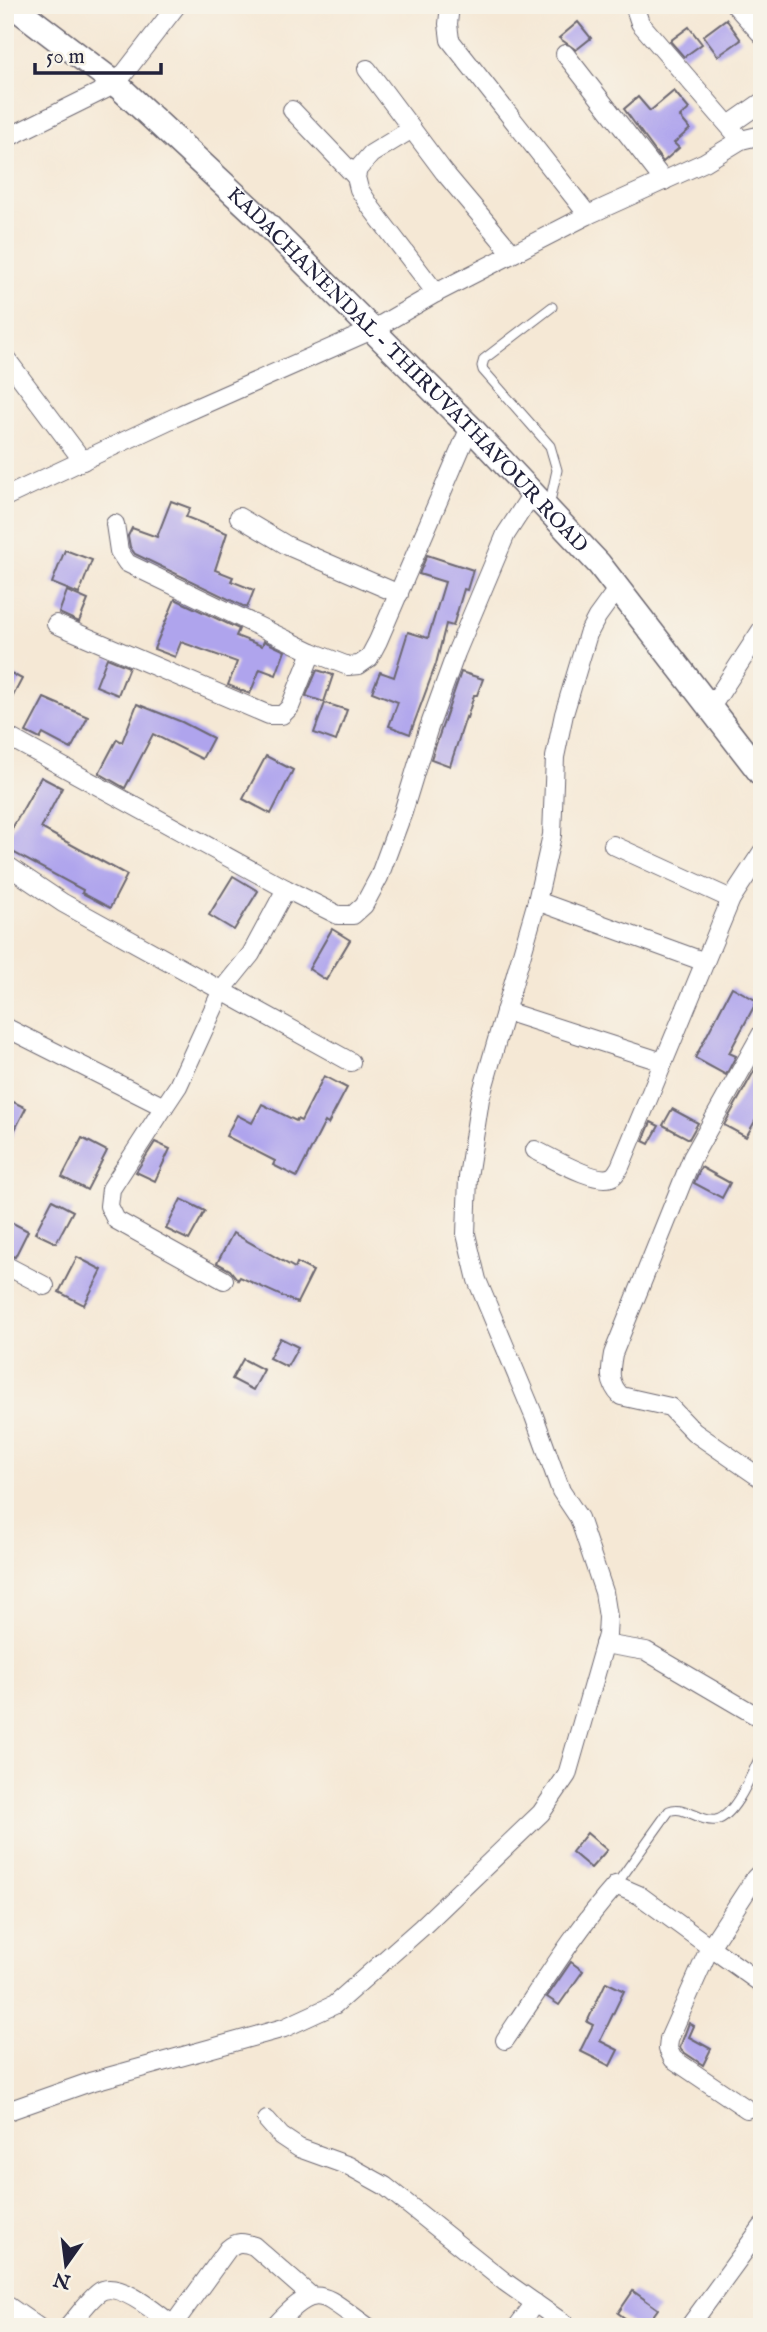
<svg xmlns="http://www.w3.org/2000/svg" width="767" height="2332" viewBox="0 0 767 2332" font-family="'IM FELL English',serif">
	<rect width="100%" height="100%" fill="#f7f3e8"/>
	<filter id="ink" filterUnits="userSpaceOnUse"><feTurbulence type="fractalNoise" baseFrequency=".0143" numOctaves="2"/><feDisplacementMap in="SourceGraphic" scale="14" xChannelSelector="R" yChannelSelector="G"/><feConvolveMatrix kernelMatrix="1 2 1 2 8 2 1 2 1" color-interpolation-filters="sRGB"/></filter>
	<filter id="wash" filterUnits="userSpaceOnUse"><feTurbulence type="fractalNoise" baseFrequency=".00686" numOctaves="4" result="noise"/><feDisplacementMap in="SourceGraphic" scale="28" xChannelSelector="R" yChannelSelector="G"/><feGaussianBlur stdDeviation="1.57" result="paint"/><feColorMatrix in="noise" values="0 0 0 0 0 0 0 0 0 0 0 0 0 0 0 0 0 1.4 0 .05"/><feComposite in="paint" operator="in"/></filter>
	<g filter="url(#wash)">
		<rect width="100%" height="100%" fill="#f5e8d5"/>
		<g id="blocks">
			<g fill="#afa4ed">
				<polygon points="726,19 741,40 718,56 703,36"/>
				<polygon points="578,22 591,38 576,50 559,38"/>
				<polygon points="689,27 702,44 684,57 670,41"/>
				<polygon points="674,91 689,109 680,117 690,129 674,143 679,148 663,162 624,109 638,97 650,111"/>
				<polygon points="171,501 190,508 186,517 227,533 215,570 233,577 231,581 254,590 247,608 135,554 130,547 128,536 132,528 157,537"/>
				<polygon points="65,550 92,560 79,594 52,583"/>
				<polygon points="427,555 473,570 467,590 464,589 453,626 446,624 436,664 410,734 389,726 398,702 372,692 380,672 394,677 408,632 428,638 445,582 419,574"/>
				<polygon points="67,591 88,600 79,622 59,613"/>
				<polygon points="175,599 239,629 236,636 262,646 264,641 285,651 276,675 260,669 250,694 228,685 237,662 181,642 175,657 154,649"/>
				<polygon points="107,658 129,667 118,695 96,686"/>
				<polygon points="5,670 22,679 5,711"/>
				<polygon points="317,670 333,675 324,702 306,696"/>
				<polygon points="461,672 483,679 477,695 474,695 467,718 466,717 450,766 431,759"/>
				<polygon points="44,698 88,717 71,749 43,734 40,739 26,732"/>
				<polygon points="325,703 347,710 336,741 314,733"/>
				<polygon points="137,704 182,722 213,738 202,759 153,734 125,788 99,773 117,739 122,742"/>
				<polygon points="266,756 293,770 271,814 243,799"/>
				<polygon points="41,777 62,788 41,828 127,875 110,908 82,893 83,890 5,848 5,841"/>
				<polygon points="233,876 258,891 234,930 209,915"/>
				<polygon points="332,929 350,940 326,980 309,969"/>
				<polygon points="732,987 757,1001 729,1053 736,1056 726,1075 695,1058"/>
				<polygon points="762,1057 762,1109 746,1137 724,1125"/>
				<polygon points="324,1076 347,1088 328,1124 325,1122 297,1177 273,1165 275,1161 226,1136 237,1115 252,1123 262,1104 296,1121 297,1119 301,1121"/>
				<polygon points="5,1098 26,1108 5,1149"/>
				<polygon points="672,1109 698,1123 689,1139 663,1125"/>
				<polygon points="651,1122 659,1126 649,1144 643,1141"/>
				<polygon points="82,1138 107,1151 87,1190 62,1177"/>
				<polygon points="155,1142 170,1149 155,1181 136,1172"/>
				<polygon points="701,1167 730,1183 722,1198 694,1183"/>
				<polygon points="181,1199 205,1211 189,1240 166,1229"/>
				<polygon points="52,1200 73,1211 56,1243 35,1233"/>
				<polygon points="9,1221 28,1231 15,1257 5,1254 5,1228"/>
				<polygon points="233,1233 295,1268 297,1263 313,1271 297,1303 240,1277 238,1280 230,1270 217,1263"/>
				<polygon points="77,1257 102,1270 84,1305 59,1292"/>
				<polygon points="280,1338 298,1347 287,1367 269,1358"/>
				<polygon points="243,1359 264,1370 253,1390 232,1379"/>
				<polygon points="587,1833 607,1850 591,1868 572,1852"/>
				<polygon points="571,1962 583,1971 559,2005 547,1997"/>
				<polygon points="606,1982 624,1991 600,2041 618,2050 610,2066 580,2051 593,2025 587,2022"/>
				<polygon points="689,2023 694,2026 689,2037 711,2049 703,2065 682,2051 680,2047"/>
				<polygon points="633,2291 658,2309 645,2327 637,2327 618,2313"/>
			</g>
		</g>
	</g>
	<g filter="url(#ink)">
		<use href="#blocks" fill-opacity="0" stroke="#6c6771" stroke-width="2"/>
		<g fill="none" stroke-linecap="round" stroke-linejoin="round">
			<g stroke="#6c6771" stroke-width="11">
				<g id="service">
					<polyline points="549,506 557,470 550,446 483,370 482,366 484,359 552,307"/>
					<path d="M616,1885L669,1811C679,1807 686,1812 695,1815C701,1818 710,1821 716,1820C736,1816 753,1770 762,1753"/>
				</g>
			</g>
			<g stroke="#6c6771" stroke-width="20">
				<g id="minor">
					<polyline points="450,5 448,24 450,40 588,215"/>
					<polyline points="638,5 636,11 640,23 741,140"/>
					<polyline points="735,5 762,35"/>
					<polyline points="565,54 664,181"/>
					<polyline points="367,69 444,172 512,253"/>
					<polyline points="292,110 356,177"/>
					<polyline points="729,125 762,102"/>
					<polyline points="412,129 371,154 358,169 356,177 359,189 372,209 436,293"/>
					<polyline points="5,139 116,84 177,5"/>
					<polyline points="5,357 83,461"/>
					<polyline points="5,497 182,414 372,330 436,293 588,215 705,162 741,140 762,135"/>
					<polyline points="239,517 288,546 399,594"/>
					<polyline points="115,524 119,551 127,563 312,652 348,666 359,665 369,658 378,641 470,427"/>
					<polyline points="56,624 269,715 282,715 290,707 312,652"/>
					<polyline points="711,707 762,629"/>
					<polyline points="5,735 286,889 338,915 353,915 364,905 379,877 403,812 428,730 456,653 506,534 532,494"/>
					<polyline points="613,845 731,899"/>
					<polyline points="5,864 63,903 351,1062"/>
					<polyline points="537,901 705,962"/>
					<polyline points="505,1011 663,1062"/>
					<polyline points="5,1027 164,1107 178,1086 222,990 251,954 286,889"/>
					<path d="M762,1033L692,1158L613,1354C610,1371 608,1383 621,1396L670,1407L694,1432L762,1479"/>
					<polyline points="164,1107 111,1189 109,1206 116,1220 224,1280"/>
					<path d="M535,1150C550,1157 599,1186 613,1176C616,1174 618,1170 620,1167L731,899L762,852"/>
					<polyline points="5,1265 45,1286"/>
					<polyline points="604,1644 646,1651 762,1719"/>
					<polyline points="762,1871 755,1878 710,1947 762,1984"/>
					<path d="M505,2040C541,1987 574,1932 616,1885L639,1895L710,1947L669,2039L668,2049L673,2059L747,2109"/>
					<polyline points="5,2112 90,2082 284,2028 334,2005 421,1928 541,1813 567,1775 607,1635 608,1617 604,1592 579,1518 561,1491 534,1416 477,1280 466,1234 468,1177 480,1099 537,901 552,835 555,757 564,714 588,634 597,617 618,588"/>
					<polyline points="267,2120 281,2136 299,2148 349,2166 385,2186 505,2282 569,2327"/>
					<polyline points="5,2304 38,2327"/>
					<path d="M173,2325L228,2249C237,2241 243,2242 254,2246L311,2296"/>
					<path d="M68,2327C78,2316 87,2302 98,2293C117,2277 159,2315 175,2327"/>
					<path d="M274,2327C318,2279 321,2294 368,2327"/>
					<polyline points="517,2327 535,2303"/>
					<polyline points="689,2327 762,2227"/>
				</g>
			</g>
			<g stroke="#6c6771" stroke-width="27">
				<g id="secondary">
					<path id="s1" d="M12,5L116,84L256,214L470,427L599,564L762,775"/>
				</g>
			</g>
			<use href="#service" stroke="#fff" stroke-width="9"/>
			<use href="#minor" stroke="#fff" stroke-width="18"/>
			<use href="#secondary" stroke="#fff" stroke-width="24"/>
		</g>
	</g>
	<g text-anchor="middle" stroke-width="6" stroke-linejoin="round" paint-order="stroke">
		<g font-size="21" fill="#22223b" stroke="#f7f3e8">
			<text dy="7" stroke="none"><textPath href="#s1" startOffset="539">KADACHANENDAL - THIRUVATHAVOUR ROAD</textPath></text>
		</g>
	</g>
	<rect width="767" height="2332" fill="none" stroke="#f7f3e8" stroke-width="28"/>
	<g transform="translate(66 2265) rotate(194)" stroke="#f7f3e8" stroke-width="5" paint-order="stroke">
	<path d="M0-5L12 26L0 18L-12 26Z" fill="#22223b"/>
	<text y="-10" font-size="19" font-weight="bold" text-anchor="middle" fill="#22223b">N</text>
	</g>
	<path d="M35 63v10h126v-10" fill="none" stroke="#22223b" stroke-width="3.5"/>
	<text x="46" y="63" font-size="21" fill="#22223b" stroke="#f7f3e8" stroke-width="5" paint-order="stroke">50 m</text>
</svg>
